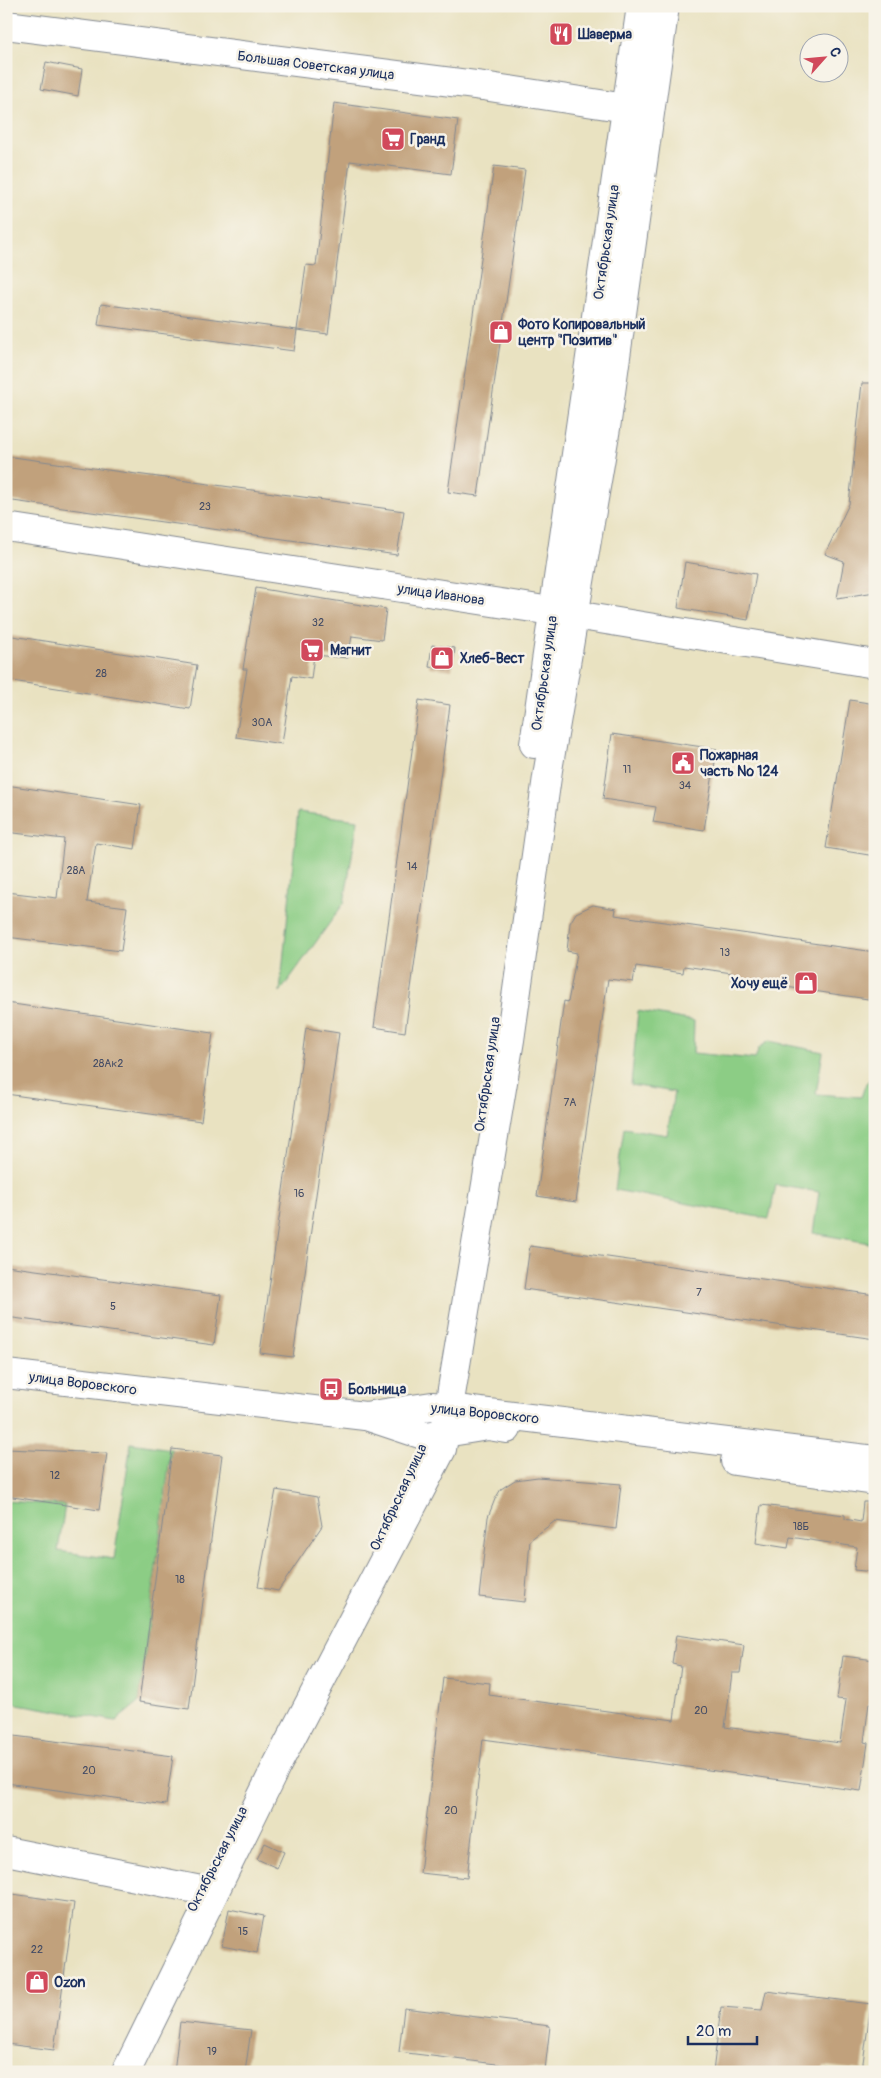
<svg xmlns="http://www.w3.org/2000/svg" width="881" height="2078" viewBox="0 0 881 2078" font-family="Pangolin,sans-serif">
	<rect width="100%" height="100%" fill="#f7f3e8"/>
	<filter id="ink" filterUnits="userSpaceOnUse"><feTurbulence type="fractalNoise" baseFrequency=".02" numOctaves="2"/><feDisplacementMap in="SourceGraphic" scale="10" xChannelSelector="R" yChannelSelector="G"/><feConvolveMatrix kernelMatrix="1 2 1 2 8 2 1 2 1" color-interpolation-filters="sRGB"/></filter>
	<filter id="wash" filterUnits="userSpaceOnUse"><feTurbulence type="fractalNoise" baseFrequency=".0096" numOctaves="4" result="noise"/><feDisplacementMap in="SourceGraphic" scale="20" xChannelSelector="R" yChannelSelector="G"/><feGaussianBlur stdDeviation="1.12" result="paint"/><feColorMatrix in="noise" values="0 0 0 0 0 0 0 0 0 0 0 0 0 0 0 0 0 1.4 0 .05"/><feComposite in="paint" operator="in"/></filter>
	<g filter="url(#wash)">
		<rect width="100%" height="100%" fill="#e9e2c1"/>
		<g fill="#8ccd85" stroke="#547e72">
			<polygon points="298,812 358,820 344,903 280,992"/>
			<polygon points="638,1011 694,1021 693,1053 755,1059 759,1048 769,1041 823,1052 816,1094 861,1097 866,1083 875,1074 875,1244 813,1233 819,1192 776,1185 769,1219 615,1190 624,1128 667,1135 674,1092 631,1085"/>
			<polygon points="131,1443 171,1449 139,1702 116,1721 6,1702 6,1501 65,1505 58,1551 114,1559"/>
		</g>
		<g id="blocks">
			<g fill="#c1a17b">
				<polygon points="46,62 82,69 78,96 41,89"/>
				<polygon points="334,103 458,120 451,174 350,161 328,334 297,330 306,265 316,266"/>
				<polygon points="494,166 525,170 478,496 448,492"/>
				<polygon points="101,304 297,330 294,351 98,325"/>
				<polygon points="862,383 875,383 875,592 837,598 844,561 825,554 849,504"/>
				<polygon points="6,456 404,511 397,555 6,500"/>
				<polygon points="685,562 756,574 748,620 678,608"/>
				<polygon points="256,588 386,609 382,640 352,636 348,658 314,655 311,679 292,676 282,744 236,737 247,669 243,669"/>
				<polygon points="6,635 197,665 190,709 6,680"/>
				<polygon points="432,645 455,648 452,670 429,667"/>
				<polygon points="419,700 450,705 405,1032 374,1027"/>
				<polygon points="850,700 875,704 875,856 826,848"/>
				<polygon points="612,734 717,749 704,830 653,822 656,807 603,799"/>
				<polygon points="6,785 141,805 135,849 96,843 87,902 127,907 121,951 6,937 6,892 57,898 64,839 6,832"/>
				<polygon points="593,905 616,909 615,915 875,952 875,1000 731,979 732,973 684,966 683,973 636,966 633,982 608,979 576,1202 537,1196 564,1001 568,1002 577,953 567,951 570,923 576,913"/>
				<polygon points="6,1003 213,1033 201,1121 6,1094"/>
				<polygon points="306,1028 339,1033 293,1357 260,1353"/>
				<polygon points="530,1246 875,1295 875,1339 524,1289"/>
				<polygon points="6,1266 221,1295 214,1345 6,1317"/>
				<polygon points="6,1449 107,1453 99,1510 6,1496"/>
				<polygon points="172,1449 222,1455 189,1709 139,1702"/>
				<polygon points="538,1477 621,1484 616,1529 555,1521 530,1540 525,1602 479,1597 488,1517 495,1499 501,1489 515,1480"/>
				<polygon points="276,1490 317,1497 322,1526 278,1591 258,1587"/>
				<polygon points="863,1502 875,1502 875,1572 854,1570 857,1547 790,1537 788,1548 756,1543 761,1505 845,1515 845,1519 861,1522"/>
				<polygon points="676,1635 744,1645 740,1673 732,1673 725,1727 840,1743 846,1700 837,1699 843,1656 875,1660 875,1704 869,1703 864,1742 868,1743 861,1791 483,1739 467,1878 420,1873 443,1678 490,1683 489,1695 674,1720 681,1666 672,1664"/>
				<polygon points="6,1735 173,1756 166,1805 6,1783"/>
				<polygon points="265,1843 284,1852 277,1868 257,1859"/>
				<polygon points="6,1893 74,1903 54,2050 6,2044"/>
				<polygon points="229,1909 264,1916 257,1953 222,1946"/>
				<polygon points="766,1991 871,2004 862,2070 823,2066 823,2072 713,2072 721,2007 762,2010"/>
				<polygon points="404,2008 550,2026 545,2070 399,2052"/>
				<polygon points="180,2022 251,2030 245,2072 174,2072"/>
			</g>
		</g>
	</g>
	<g filter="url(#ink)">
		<use href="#blocks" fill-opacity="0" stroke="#828890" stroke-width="1"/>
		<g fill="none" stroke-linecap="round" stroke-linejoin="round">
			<g stroke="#828890" stroke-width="30">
				<g id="minor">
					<polyline points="6,25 483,86 626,108"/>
					<polyline points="6,527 526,607 875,664"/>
					<polyline points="534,744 641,6"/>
					<polyline points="6,1374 365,1416 432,1406 875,1460"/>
					<polyline points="369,1417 426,1436 488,1426 507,1429"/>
					<polyline points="735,1461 875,1481"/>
					<polyline points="6,1851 201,1890"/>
					<polyline points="126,2072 276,1767 442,1449 510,1040 548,770 606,428 665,6"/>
				</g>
			</g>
			<use href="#minor" stroke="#fff" stroke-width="28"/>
		</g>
	</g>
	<defs>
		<g id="restaurant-square" transform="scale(1.25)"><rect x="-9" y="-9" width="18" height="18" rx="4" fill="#d1495b" stroke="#f7f3e8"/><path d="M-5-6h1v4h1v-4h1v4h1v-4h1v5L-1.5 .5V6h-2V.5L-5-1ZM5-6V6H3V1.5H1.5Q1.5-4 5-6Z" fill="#fff"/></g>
		<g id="supermarket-square" transform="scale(1.25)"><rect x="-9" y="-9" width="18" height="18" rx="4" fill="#d1495b" stroke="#f7f3e8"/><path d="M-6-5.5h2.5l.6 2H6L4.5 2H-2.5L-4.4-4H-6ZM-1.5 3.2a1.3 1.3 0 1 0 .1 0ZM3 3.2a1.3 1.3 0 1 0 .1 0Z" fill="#fff"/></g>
		<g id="shop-square" transform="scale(1.25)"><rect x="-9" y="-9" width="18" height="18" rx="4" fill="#d1495b" stroke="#f7f3e8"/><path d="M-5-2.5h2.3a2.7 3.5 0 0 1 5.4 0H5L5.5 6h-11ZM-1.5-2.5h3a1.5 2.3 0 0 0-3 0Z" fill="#fff"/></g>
		<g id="civic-square" transform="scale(1.25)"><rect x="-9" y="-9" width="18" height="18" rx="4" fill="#d1495b" stroke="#f7f3e8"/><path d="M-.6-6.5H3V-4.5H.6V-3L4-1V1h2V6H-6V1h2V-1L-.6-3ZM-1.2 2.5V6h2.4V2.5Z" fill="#fff"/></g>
		<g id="bus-square" transform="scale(1.25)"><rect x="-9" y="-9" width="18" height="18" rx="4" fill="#d1495b" stroke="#f7f3e8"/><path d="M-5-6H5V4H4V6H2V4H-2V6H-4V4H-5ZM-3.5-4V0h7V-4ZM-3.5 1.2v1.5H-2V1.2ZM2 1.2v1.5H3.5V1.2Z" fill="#fff"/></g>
	</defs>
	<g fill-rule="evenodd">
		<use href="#restaurant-square" x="561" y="34"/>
		<use href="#supermarket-square" x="393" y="139"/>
		<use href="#shop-square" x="501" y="332"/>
		<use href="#supermarket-square" x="312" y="650"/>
		<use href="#shop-square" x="442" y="658"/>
		<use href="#civic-square" x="683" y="763"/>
		<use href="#shop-square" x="806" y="983"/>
		<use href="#bus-square" x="331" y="1389"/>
		<use href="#shop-square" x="37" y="1982"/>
	</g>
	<g text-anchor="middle" stroke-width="5" stroke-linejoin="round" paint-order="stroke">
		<g font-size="11" fill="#444c65">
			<text x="205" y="510">23</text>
			<text x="318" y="626">32</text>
			<text x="101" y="677">28</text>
			<text x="262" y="726">30А</text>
			<text x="627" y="773">11</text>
			<text x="685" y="789">34</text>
			<text x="412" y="870">14</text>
			<text x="76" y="874">28А</text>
			<text x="725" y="956">13</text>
			<text x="108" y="1067">28Ак2</text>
			<text x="570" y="1106">7А</text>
			<text x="299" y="1197">16</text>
			<text x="699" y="1296">7</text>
			<text x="113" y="1310">5</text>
			<text x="55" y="1479">12</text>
			<text x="801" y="1530">18Б</text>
			<text x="180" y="1583">18</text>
			<text x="701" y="1714">20</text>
			<text x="89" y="1774">20</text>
			<text x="451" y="1814">20</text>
			<text x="243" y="1935">15</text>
			<text x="37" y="1953">22</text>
			<text x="212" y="2055">19</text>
		</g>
		<g font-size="14" font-weight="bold" fill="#1b2f5e" stroke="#f7f3e8" text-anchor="start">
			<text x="578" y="39">Шаверма</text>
			<text x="410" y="144">Гранд</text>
			<text x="518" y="329">Фото Копировальный<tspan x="518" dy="16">центр "Позитив"</tspan></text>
			<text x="330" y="655">Магнит</text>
			<text x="460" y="663">Хлеб-Вест</text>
			<text x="700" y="760">Пожарная<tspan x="700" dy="16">часть № 124</tspan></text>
			<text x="788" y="988" text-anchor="end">Хочу ещё</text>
			<text x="348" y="1394">Больница</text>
			<text x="54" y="1987">Ozon</text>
		</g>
		<g font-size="14" fill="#1b2f5e" stroke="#f7f3e8">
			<text transform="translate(316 65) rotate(7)" y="5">Большая Советская улица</text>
			<text transform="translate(606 242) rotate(-82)" y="5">Октябрьская улица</text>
			<text transform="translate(441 594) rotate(8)" y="5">улица Иванова</text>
			<text transform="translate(544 673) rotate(-82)" y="5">Октябрьская улица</text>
			<text transform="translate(487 1074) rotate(-82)" y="5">Октябрьская улица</text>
			<text transform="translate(83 1383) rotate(7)" y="5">улица Воровского</text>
			<text transform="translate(485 1413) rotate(6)" y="5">улица Воровского</text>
			<text transform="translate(398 1497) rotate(-65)" y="5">Октябрьская улица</text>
			<text transform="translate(217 1859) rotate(-63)" y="5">Октябрьская улица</text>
		</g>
	</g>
	<rect width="881" height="2078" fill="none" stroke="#f7f3e8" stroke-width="25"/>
	<g transform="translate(824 58) rotate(63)"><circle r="24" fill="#f7f3e8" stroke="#9fa5b1"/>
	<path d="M0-4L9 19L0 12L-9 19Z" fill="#d1495b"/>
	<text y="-8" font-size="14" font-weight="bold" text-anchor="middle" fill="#1b2f5e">С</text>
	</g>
	<path d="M688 2036v8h69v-8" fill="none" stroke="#1b2f5e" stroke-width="2.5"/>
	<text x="696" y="2036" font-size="15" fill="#1b2f5e" stroke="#f7f3e8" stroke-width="4" paint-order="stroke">20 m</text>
</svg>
